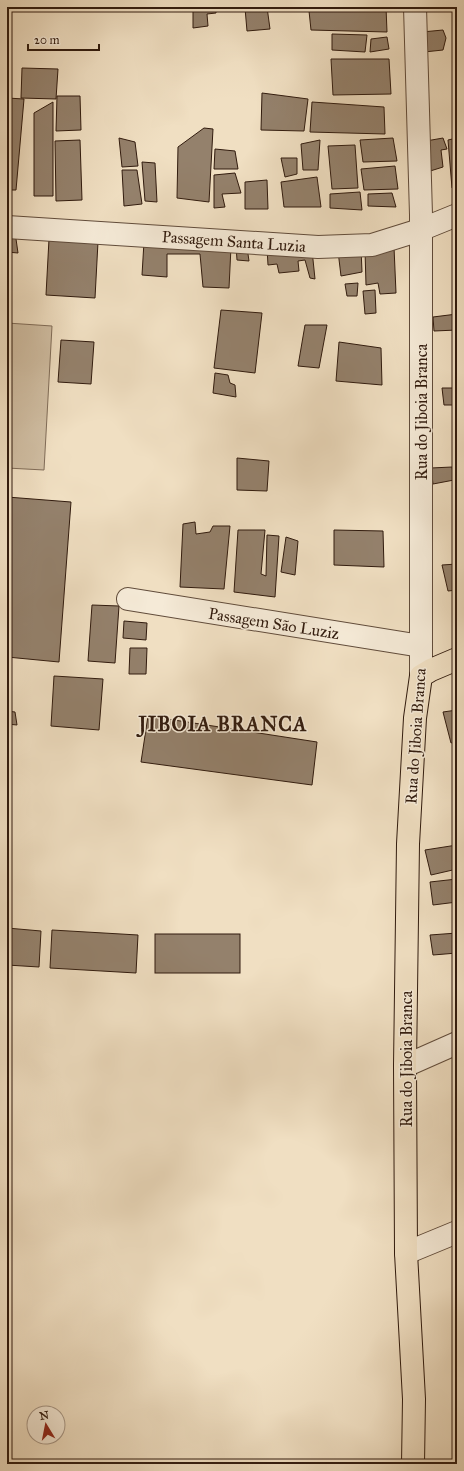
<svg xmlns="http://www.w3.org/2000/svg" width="464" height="1471" viewBox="0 0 464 1471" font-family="'IM FELL Great Primer',serif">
	<rect width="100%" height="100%" fill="#f0dfc2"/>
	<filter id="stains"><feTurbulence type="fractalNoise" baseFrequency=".005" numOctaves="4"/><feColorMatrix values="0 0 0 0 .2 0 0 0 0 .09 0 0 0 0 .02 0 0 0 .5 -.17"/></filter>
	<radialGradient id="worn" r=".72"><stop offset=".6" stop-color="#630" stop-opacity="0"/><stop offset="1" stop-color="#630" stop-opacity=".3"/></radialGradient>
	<polygon fill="#d0bea3" stroke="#806c58" points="7,323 52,326 44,470 7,468"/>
	<g fill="#94816c" stroke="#311b0e">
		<polygon points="99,7 128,7 128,10 100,11"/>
		<polygon points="193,7 216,7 216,13 207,14 208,26 193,28"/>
		<polygon points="267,7 270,29 247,31 245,8"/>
		<polygon points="319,7 386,7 387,32 311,30 309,11 319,10"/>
		<polygon points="443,30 446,38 443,50 424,52 422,32"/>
		<polygon points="332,34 367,35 365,52 332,50"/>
		<polygon points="387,37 389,49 370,52 371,39"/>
		<polygon points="331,59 389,59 391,94 333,95"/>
		<polygon points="22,68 58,69 56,99 21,98"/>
		<polygon points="262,93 308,99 304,131 261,130"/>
		<polygon points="57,96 80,96 81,130 56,131"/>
		<polygon points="7,98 24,99 16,190 7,190"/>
		<polygon points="53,102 53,196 34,196 34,113"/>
		<polygon points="312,102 384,107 385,134 310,132"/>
		<polygon points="204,128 213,129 209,202 177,198 178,147"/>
		<polygon points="119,138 135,142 138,166 122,167"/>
		<polygon points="393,138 397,161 363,162 360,140"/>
		<polygon points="443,138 447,149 441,150 443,167 427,172 426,141"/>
		<polygon points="457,138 457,187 452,188 448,140"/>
		<polygon points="80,140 82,200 56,201 55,141"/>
		<polygon points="320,140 318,170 303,170 301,144"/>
		<polygon points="355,145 358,188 332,189 328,146"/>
		<polygon points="215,149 235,151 238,169 214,169"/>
		<polygon points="281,158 297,158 297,174 285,177"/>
		<polygon points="142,162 155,163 157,202 145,201"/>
		<polygon points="395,166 398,189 364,190 361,169"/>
		<polygon points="122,170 137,170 142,204 124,206"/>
		<polygon points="235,173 241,193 222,194 225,207 214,208 214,175"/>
		<polygon points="317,177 321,207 284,207 281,182"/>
		<polygon points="267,180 268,209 245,209 245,182"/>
		<polygon points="360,192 362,210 330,208 330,194"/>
		<polygon points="392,193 396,207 368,206 368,194"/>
		<polygon points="7,232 15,232 18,253 7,252"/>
		<polygon points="49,239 98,242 95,298 46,295"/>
		<polygon points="144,242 231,247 229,288 203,287 200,254 167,254 167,277 142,275"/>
		<polygon points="236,246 247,247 249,261 237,260"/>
		<polygon points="394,247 396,293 380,294 378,283 366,285 365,250"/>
		<polygon points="267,248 312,250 315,279 310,278 305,260 298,261 299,271 279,273 277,264 268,265"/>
		<polygon points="361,248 362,272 341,276 338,251"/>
		<polygon points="358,283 357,296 347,296 345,284"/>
		<polygon points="375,290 376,313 365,314 363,291"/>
		<polygon points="221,310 262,313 255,373 214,368"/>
		<polygon points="457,314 457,330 434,331 433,317"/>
		<polygon points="305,325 327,325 319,368 298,366"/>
		<polygon points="61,340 94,342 91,384 58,382"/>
		<polygon points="339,342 381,348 382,385 336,381"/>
		<polygon points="215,373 228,375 230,383 235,385 236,397 213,393"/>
		<polygon points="442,388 457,388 457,405 444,405"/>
		<polygon points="237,458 269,461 267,491 237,490"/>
		<polygon points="452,467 454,480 433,484 431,468"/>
		<polygon points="7,497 71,502 59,662 7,657"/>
		<polygon points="195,522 196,534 210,532 213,526 230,526 224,589 180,587 183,524"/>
		<polygon points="238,530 265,530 261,574 266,576 267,535 279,536 275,597 234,592"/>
		<polygon points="334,530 383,531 384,567 334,565"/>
		<polygon points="286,537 298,541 295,575 281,572"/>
		<polygon points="457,564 457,590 448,591 442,565"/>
		<polygon points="92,605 119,606 115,663 88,661"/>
		<polygon points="124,621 147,623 146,640 123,638"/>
		<polygon points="130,648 147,648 146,674 129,674"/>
		<polygon points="54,676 103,679 99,730 51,726"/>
		<polygon points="457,710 457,741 451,743 443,712"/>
		<polygon points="7,711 15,712 17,725 7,724"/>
		<polygon points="148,716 317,742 312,785 141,762"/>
		<polygon points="457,845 457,869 431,875 425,850"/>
		<polygon points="457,879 457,902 433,905 430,882"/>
		<polygon points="7,928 41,931 39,967 7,965"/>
		<polygon points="52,930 138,935 136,973 50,968"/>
		<polygon points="457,933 457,953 433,955 430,935"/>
		<rect x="155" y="934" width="85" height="39"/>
	</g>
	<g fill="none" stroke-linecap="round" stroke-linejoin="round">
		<g stroke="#614c3b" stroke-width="24">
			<g id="minor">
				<polyline points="415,7 421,215 421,676"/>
				<polyline points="7,227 318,247 372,245 420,230 457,215"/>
				<polyline points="128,599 421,646"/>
				<polyline points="405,1066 457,1043"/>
				<polyline points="406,1253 457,1232"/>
			</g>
		</g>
		<g stroke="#311b0e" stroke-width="24">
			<polyline id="major" points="413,1464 414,1399 406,1253 405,1066 408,844 415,718 421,676 431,670 457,659"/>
		</g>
		<use href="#minor" stroke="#f5ead7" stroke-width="22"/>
		<use href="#major" stroke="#f0dfc2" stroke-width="22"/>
	</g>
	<g text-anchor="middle" stroke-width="3" stroke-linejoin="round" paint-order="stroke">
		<g font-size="16" fill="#311b0e" stroke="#f5ead7">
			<text transform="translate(234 241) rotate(4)" y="6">Passagem Santa Luzia</text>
			<text transform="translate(421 412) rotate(-90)" y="6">Rua do Jiboia Branca</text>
			<text transform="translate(274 623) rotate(9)" y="6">Passagem São Luziz</text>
			<text transform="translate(415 736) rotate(-86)" y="6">Rua do Jiboia Branca</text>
			<text transform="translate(406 1059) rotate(-90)" y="6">Rua do Jiboia Branca</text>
		</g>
		<g font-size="20" font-weight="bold" letter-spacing="1" fill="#311b0e" stroke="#f5ead7">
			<text x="223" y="731">JIBOIA BRANCA</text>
		</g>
	</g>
	<rect width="464" height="1471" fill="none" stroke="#f0dfc2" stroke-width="24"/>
	<rect x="8" y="8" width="448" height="1455" fill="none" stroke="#311b0e" stroke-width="2"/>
	<rect x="12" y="12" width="440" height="1447" fill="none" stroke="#311b0e"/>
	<g transform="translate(46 1425) rotate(350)"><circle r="19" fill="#f5ead7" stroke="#a79787"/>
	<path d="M0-3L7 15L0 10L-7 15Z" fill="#8f2418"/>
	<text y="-6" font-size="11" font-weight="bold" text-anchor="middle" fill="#311b0e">N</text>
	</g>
	<path d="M28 44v6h71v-6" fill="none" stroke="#311b0e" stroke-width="2"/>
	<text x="34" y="44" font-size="12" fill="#311b0e" stroke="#f5ead7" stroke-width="3" paint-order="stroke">20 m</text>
	<rect width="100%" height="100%" filter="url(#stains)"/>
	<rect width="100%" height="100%" fill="url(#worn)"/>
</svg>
